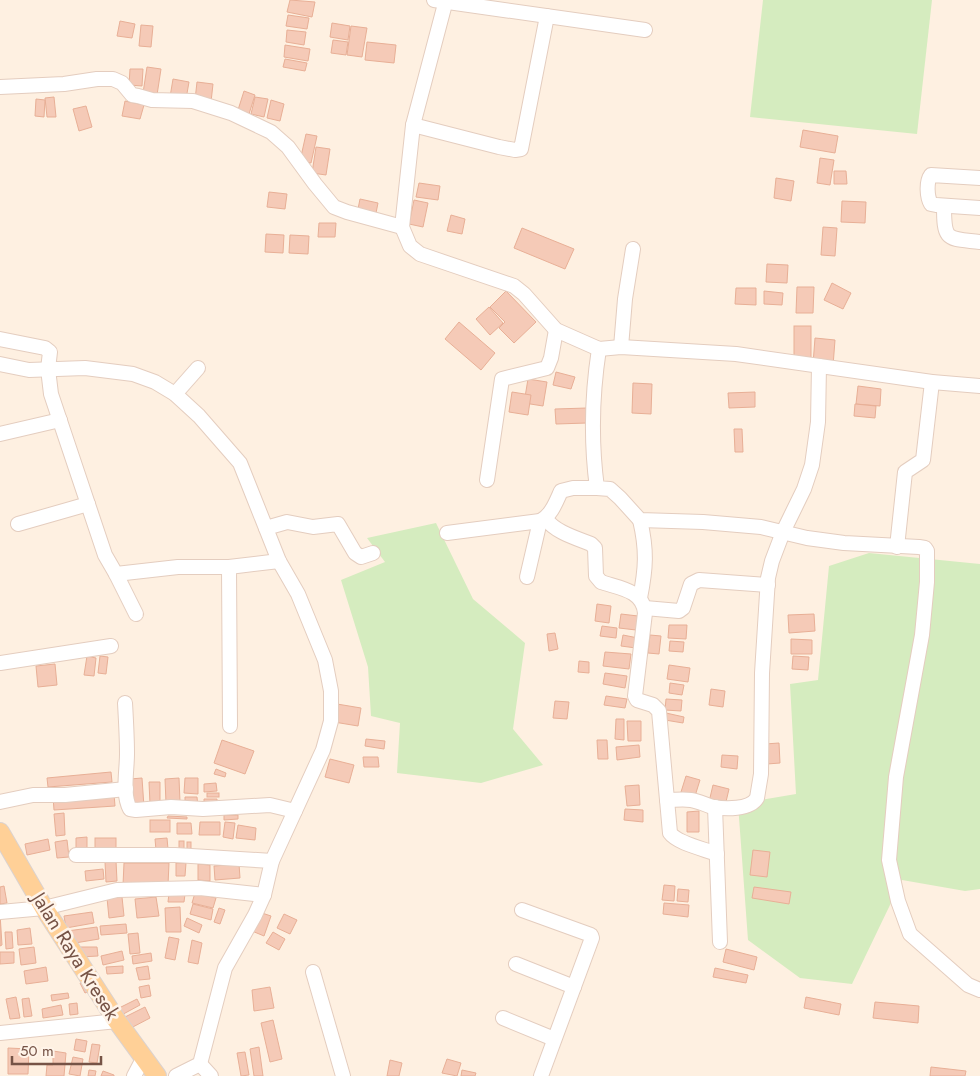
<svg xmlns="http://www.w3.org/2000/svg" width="980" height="1076" viewBox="0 0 980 1076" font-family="Jost,sans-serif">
	<rect width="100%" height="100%" fill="#fef0e1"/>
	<g fill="#d5ecbf">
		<polygon points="763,0 932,0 917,134 750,117"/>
		<polygon points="436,523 473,599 525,643 513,729 543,765 481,783 397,773 400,723 371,716 368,667 341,580 385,562 367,538"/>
		<polygon points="869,553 980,564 980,889 965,891 902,880 852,984 800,978 748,940 738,804 796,794 790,684 818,680 829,566"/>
	</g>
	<g fill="#f5cab7" stroke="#e8af96">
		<polygon points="290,0 315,2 312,17 287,12"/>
		<polygon points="288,15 309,18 307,29 286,26"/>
		<polygon points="120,21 135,24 132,38 117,36"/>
		<polygon points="332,23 350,26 348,40 330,37"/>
		<polygon points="141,25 153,26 151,47 139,46"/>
		<polygon points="351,26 367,28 362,57 347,55"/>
		<polygon points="287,30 306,32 304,45 286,42"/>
		<polygon points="333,40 348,42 346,55 331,53"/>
		<polygon points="367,42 396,45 394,63 365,60"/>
		<polygon points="285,45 310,49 308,61 284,57"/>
		<polygon points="285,59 307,63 305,71 283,67"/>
		<polygon points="147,67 161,69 157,95 143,93"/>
		<polygon points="130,69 143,69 142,86 129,85"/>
		<polygon points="173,79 189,82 186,99 170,97"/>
		<polygon points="197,82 213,84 211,102 195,100"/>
		<polygon points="244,91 255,95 249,114 238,110"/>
		<polygon points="54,97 56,117 47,117 45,98"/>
		<polygon points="255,97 268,99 264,117 251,114"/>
		<polygon points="36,99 45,100 44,117 35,116"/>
		<polygon points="271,100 284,104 280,121 267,118"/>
		<polygon points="125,101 144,105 140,119 122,116"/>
		<polygon points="86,106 92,127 79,131 73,109"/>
		<polygon points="803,130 838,136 835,153 800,147"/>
		<polygon points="306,134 317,136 311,163 300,161"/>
		<polygon points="316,147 330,149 326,175 312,173"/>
		<polygon points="820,158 834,160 830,185 817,183"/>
		<polygon points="834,171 846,171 847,184 834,184"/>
		<polygon points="776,178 794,181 791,201 774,198"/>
		<polygon points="419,183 440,186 438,200 416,197"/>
		<polygon points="269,192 287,194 285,209 267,207"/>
		<polygon points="360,199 378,203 376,213 358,209"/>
		<polygon points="414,200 428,203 423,227 409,224"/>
		<polygon points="842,201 866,202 865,223 841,222"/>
		<polygon points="451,215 465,219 462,234 447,231"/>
		<polygon points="319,223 336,223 335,237 318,237"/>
		<polygon points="823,227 837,228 835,256 821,255"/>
		<polygon points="522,228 574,249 565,269 514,248"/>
		<polygon points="266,234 284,235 283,253 265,252"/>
		<polygon points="290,235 309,236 308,254 289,253"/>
		<polygon points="767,264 788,265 787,283 766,282"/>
		<polygon points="832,283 851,293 843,309 824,300"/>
		<polygon points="797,287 814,287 813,313 796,313"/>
		<polygon points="736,288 756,288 756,305 735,304"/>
		<polygon points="506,291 536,322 514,343 499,328 505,322 490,307"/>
		<polygon points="764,291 783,293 782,305 764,304"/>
		<polygon points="489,307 503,323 490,335 476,319"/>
		<polygon points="459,322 495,353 481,370 445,339"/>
		<rect x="794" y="326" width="17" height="32"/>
		<polygon points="815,338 835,340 833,366 813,364"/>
		<polygon points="556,372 575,377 571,389 553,385"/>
		<polygon points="528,379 547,382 543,406 524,403"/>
		<polygon points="633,383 652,384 651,414 632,413"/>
		<polygon points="858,386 881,389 880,406 856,404"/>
		<polygon points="512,392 531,395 528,415 509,412"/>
		<polygon points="755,392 755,407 729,408 728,393"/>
		<polygon points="855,404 876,406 875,418 854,416"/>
		<polygon points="587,408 587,423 556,424 555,409"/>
		<polygon points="734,429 742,429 743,452 735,452"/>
		<polygon points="597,604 611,606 609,623 595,621"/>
		<polygon points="621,614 638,616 636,630 619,628"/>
		<polygon points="814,614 815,631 789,633 788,615"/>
		<polygon points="669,625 687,625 686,639 668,638"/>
		<polygon points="602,626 617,628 616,638 600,636"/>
		<polygon points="555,633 558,649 549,651 547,634"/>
		<polygon points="623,635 638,638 636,648 621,646"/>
		<polygon points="650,635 661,636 659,654 648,653"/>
		<polygon points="791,639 812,640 812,654 791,654"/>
		<polygon points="670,641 684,642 683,652 669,651"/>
		<polygon points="605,652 631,654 629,669 603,666"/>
		<polygon points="87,656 96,658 94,676 84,675"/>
		<polygon points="100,656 108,657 106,674 98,673"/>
		<polygon points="793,656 809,657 808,670 792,669"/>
		<polygon points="579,661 589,662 589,673 578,672"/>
		<polygon points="55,664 57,685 38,687 36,666"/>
		<polygon points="669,665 690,668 688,682 667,679"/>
		<polygon points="605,673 627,676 625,688 603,684"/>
		<polygon points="670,683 684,685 682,695 669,693"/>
		<polygon points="711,689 725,691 723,707 709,705"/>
		<polygon points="606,696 627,699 625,708 604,705"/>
		<polygon points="666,699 682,700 681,711 665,710"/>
		<polygon points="555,701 569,702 567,719 553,718"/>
		<polygon points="337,704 361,708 358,726 334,722"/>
		<polygon points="666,713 684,717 683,723 665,720"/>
		<polygon points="616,719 624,719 624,740 615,739"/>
		<polygon points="627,721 641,721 641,741 628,741"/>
		<polygon points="366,739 385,741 384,749 365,746"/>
		<polygon points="222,740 254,751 245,774 214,763"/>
		<polygon points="597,740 607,740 608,759 598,759"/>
		<polygon points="779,743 780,763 767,764 765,744"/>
		<polygon points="639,745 640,757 617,760 616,747"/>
		<polygon points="722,755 738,756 737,769 721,767"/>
		<polygon points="363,757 378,757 379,767 364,767"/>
		<polygon points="330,759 354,765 349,783 325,777"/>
		<polygon points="216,769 226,773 225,777 214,774"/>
		<polygon points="111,772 112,782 48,787 47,778"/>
		<polygon points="686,776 700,780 695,796 681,792"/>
		<polygon points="142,778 144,807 132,808 130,779"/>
		<polygon points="179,778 180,802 166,803 165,779"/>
		<polygon points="185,778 198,778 198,794 184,793"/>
		<polygon points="149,782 160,782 160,804 150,804"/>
		<polygon points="216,783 217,791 204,792 204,784"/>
		<polygon points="639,785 640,805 627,806 625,786"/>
		<polygon points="713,785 729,789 725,806 709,802"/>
		<rect x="207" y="793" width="12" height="4"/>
		<polygon points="114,794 115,806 54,810 53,797"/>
		<polygon points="185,797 197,797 198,807 185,808"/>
		<polygon points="204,799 217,799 217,804 204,805"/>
		<polygon points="625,809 643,810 643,822 624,820"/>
		<polygon points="699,811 699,832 687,832 687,812"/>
		<polygon points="64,813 65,835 56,836 54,814"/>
		<polygon points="224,815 238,815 238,819 224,820"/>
		<polygon points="168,816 187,817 187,819 167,818"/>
		<rect x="150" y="820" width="20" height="12"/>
		<polygon points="200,822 220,822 220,835 199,835"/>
		<polygon points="225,822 235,823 233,839 223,837"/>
		<polygon points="177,823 191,823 192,834 177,834"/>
		<polygon points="238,825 256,828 255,840 236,838"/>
		<polygon points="87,837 87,851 76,851 76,838"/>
		<rect x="95" y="838" width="21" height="12"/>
		<polygon points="167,838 168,849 156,850 155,839"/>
		<polygon points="48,839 50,850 27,855 25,844"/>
		<polygon points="67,840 69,857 57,858 55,842"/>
		<rect x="179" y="841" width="5" height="11"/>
		<rect x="187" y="842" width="4" height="11"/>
		<polygon points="753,850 770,852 767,877 750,875"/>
		<polygon points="116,861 117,881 106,882 105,862"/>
		<polygon points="124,863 169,863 168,885 123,885"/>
		<polygon points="176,863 186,863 185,876 176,876"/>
		<polygon points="198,864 210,865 210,881 198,880"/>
		<polygon points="239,864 240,878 215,880 214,866"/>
		<polygon points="103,869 104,879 86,881 85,871"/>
		<polygon points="664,885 675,886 674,901 662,900"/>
		<polygon points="4,886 7,903 0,904 0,887"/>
		<polygon points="754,887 791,892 789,904 752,898"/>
		<polygon points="678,889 689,890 688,902 677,901"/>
		<polygon points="169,893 185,894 184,902 168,902"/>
		<polygon points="195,893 216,898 213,908 192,903"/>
		<polygon points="122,897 124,916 109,918 107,898"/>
		<polygon points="156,897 159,916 137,918 135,899"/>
		<polygon points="664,903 689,905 688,917 663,914"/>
		<polygon points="193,904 213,909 211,920 190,914"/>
		<polygon points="180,907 181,932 166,932 165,908"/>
		<polygon points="219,908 225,910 220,924 214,922"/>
		<polygon points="92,912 94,923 66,928 64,916"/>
		<polygon points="259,912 271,916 264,936 252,931"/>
		<polygon points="0,914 2,945 0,946"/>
		<polygon points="284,914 297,920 290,934 277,928"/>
		<polygon points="187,918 202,925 199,933 184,926"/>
		<polygon points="126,924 127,933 101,935 100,926"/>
		<polygon points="97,927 99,939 69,944 67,931"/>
		<polygon points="30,928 32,944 18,945 17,930"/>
		<polygon points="5,932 12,932 13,948 6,949"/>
		<polygon points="273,932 285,939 279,950 266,943"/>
		<polygon points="138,933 140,953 130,954 128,934"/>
		<polygon points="169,937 179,939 175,960 165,958"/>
		<polygon points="192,940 202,943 198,964 188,962"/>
		<polygon points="34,947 36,963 21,965 19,949"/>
		<polygon points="80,947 97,947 98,956 80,957"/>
		<polygon points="726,949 757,957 754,970 723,962"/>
		<polygon points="122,951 124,960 103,965 101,956"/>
		<polygon points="0,952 14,952 14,963 0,964"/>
		<polygon points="151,953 152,961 133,964 132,956"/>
		<polygon points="123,966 123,973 107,974 106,967"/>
		<polygon points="148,966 150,979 139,980 136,968"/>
		<polygon points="46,967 48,981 26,984 24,971"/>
		<polygon points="715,968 748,975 746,983 713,977"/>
		<polygon points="87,979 92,990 85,993 80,983"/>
		<polygon points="149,985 151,996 141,998 139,987"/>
		<polygon points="270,987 274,1008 254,1011 252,990"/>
		<polygon points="68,993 69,998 52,1001 51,995"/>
		<polygon points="16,997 20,1018 10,1019 6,999"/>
		<polygon points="806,997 841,1004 839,1015 804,1008"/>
		<polygon points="29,998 32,1016 24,1017 22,999"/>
		<polygon points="137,999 140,1005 116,1018 113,1011"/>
		<polygon points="875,1002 919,1006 918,1023 873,1018"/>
		<polygon points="77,1003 78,1014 70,1015 69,1004"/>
		<polygon points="61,1005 63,1015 43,1018 42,1009"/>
		<polygon points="145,1007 150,1018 129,1029 123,1018"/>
		<polygon points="273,1020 282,1059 270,1062 261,1023"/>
		<polygon points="76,1039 87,1041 85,1052 74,1050"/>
		<polygon points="92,1044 100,1045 97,1063 89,1062"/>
		<polygon points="259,1047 263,1076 254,1076 250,1049"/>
		<polygon points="8,1048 29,1049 28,1074 8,1074"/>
		<polygon points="53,1051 66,1053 64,1076 46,1076 47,1065 53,1065"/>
		<polygon points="245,1052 249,1075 241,1076 237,1053"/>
		<polygon points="73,1057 83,1059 80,1076 69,1074"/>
		<polygon points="447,1059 461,1063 457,1076 442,1073"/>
		<polygon points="390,1060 402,1063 399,1076 387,1076"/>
		<polygon points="931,1067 966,1071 965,1076 930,1076"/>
		<polygon points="89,1070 96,1071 95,1076 88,1076"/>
		<polygon points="462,1070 476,1073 475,1076 461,1076"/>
		<polygon points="103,1071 114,1075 114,1076 101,1076"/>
	</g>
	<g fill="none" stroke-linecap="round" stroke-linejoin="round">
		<g stroke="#e4cdbf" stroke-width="16">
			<g id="minor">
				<polyline points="434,0 645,30"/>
				<polyline points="446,0 413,125 402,227 410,246 420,254 514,286 524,294 556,330 599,349 621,347 736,354 932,382 980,386"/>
				<polyline points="0,87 64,84 97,79 113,79 122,83 132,95 138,96 152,100 193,101 231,113 271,132 288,147 315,184 334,207 347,212 402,227"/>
				<polyline points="413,125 499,147 515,150 521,149 547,16"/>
				<path d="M980,178L931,175C926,182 927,197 931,204L936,205L980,208"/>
				<path d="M944,206C944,242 947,238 980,242"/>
				<polyline points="0,339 45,348 50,352 48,369 51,394 105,555 116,574 178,567 229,567"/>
				<polyline points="621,347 625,299 633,249"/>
				<path d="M599,349C592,394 591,443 597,488L610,489L620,498L640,520L703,522L761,527L807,538L844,543L919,547L925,548L927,551V582L922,635L896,777L889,860L898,901L910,934L968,985L980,990"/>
				<polyline points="0,364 29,370 85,368 133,374 155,382 175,394 199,416 240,463 279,561 298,594 325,660 331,691 331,721 323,750 272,861 264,895 255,915 225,968 200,1064 176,1076"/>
				<polyline points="175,394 198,368"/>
				<polyline points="0,434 60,420"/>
				<polyline points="487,480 502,379 547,368 551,358 556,330"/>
				<path d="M546,519C555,532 576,538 591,544L595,548L596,576L601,582C619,588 643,590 645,613L635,696L637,700L653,705L659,711L670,833C677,843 704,849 717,854"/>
				<path d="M640,520C647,550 646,568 640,598"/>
				<polyline points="18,524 88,504"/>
				<polyline points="266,528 287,522 313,527 338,524 355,553 361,557 373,553"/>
				<path d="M447,533L540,521C551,516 556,502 561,491L573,488H597"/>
				<polyline points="897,547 905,472 923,460 932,382"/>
				<polyline points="116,574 136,614"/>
				<polyline points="527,577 540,521"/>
				<polyline points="645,608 679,611 683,608 691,584 699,580 768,585"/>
				<polyline points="0,663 111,646"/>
				<path d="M125,703C126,720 127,737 127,754C127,771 122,794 130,809L136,810L171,807L203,809L270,805L295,811"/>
				<polyline points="230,726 229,567 279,561"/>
				<path d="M667,800C675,800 683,799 691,800C698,801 706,805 713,807C725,809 750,810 757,798L761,774L762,673L768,578L772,561L783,532L804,489L812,465L818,422L819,366"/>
				<polyline points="0,802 33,795 65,795 126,789"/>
				<polyline points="715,807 720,942"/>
				<polyline points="76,855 175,855 272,861"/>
				<polyline points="522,910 591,935 592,938 541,1076"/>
				<polyline points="0,912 44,908 117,890 200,888 264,895"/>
				<polyline points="516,964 574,987"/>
				<polyline points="313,972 343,1076"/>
				<polyline points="503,1018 554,1039"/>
				<polyline points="0,1033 117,1021"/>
				<polyline points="200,1064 211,1076"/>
				<polyline points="134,1076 144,1057"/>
			</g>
		</g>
		<g stroke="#dbd2cf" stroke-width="20">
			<polyline id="major" points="0,832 44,908 117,1021 157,1076"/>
		</g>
		<use href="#minor" stroke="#fff" stroke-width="14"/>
		<use href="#major" stroke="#ffd097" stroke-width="18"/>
	</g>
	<g text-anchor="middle" stroke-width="5" stroke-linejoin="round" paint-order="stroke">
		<g font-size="20" fill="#765346" stroke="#fff4e9">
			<text transform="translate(76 956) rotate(58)" y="7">Jalan Raya Kresek</text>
		</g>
	</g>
	<path d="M12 1056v8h89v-8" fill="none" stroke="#765346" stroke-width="2.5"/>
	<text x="20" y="1056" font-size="15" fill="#765346" stroke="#fff4e9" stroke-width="4" paint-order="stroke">50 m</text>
</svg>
